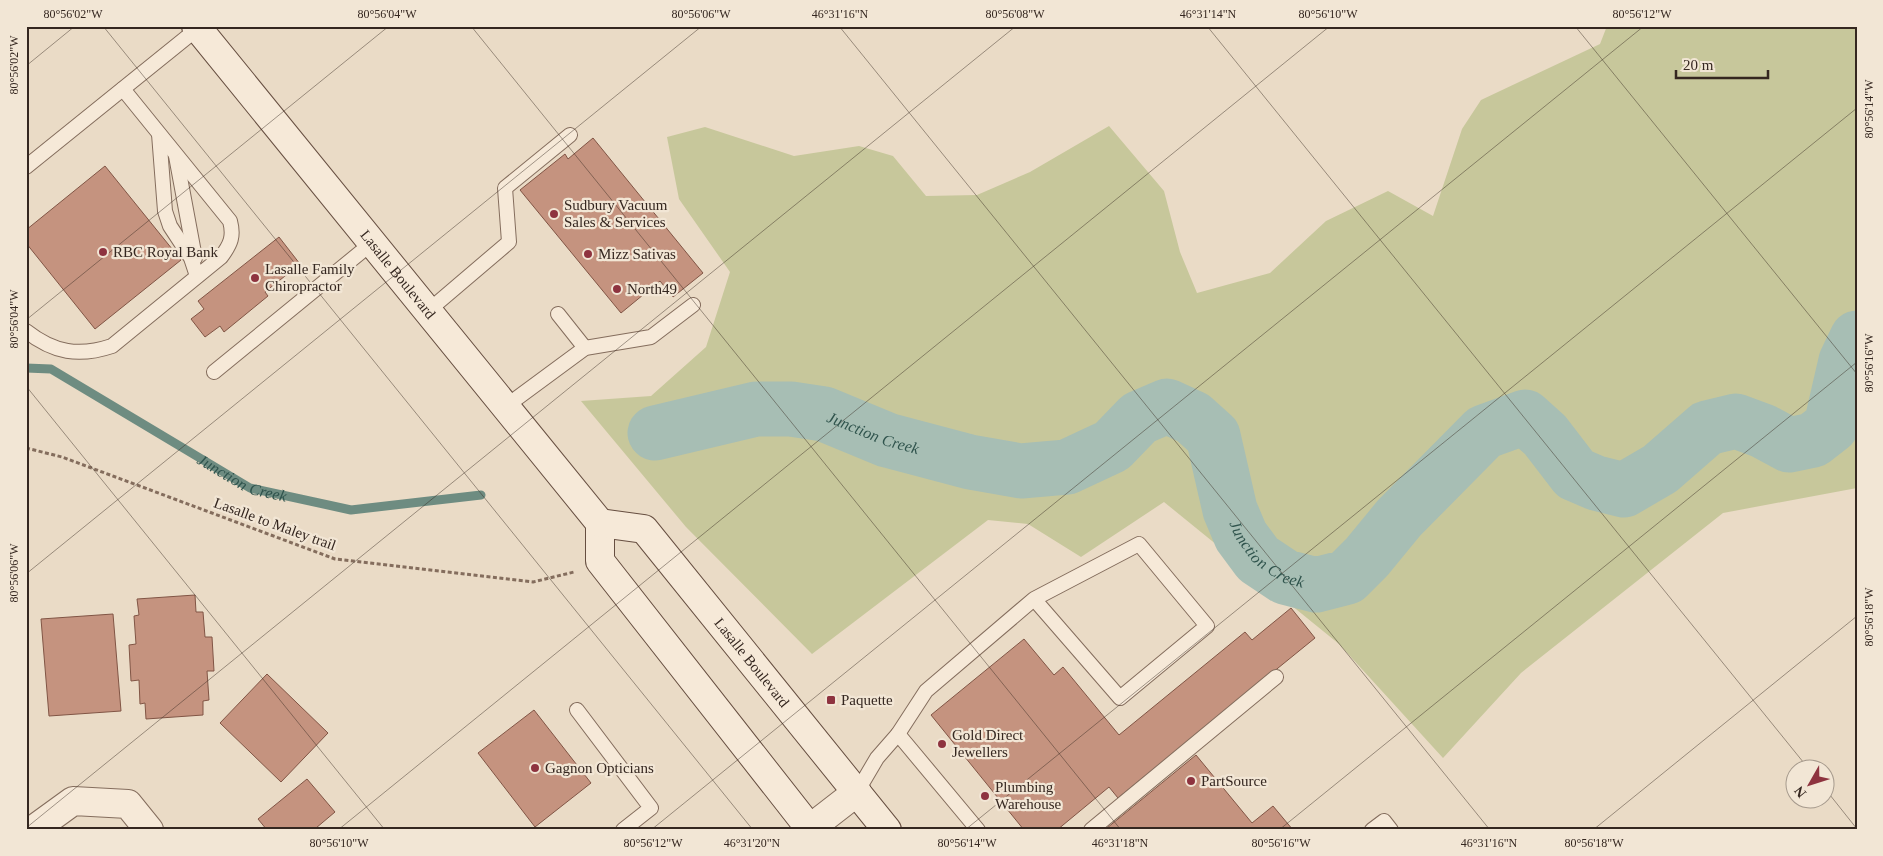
<svg xmlns="http://www.w3.org/2000/svg" width="1883" height="856" viewBox="0 0 1883 856" font-family="'Times New Roman',serif">
	<rect width="100%" height="100%" fill="#eadbc6"/>
	<polygon fill="#c7c79b" points="1607,26 1857,26 1857,488 1723,513 1521,673 1443,758 1339,644 1164,502 1081,557 1028,524 988,520 812,654 686,527 581,401 651,396 706,347 730,272 679,199 667,137 705,127 794,156 859,146 893,156 926,196 977,195 1030,172 1109,126 1164,191 1180,252 1197,293 1270,273 1326,221 1388,191 1433,216 1462,129 1481,100 1600,44"/>
	<g fill="none" stroke-linecap="round" stroke-linejoin="round">
		<path stroke="#6e8c81" stroke-width="9" id="s1" d="M26,368L51,369L250,488L351,510L481,495"/>
		<path stroke="#a7beb4" stroke-width="55" id="s2" d="M655,433L756,409H791L824,414L887,440L970,462L1021,471L1067,467L1112,446L1139,418L1167,406L1193,418L1213,436L1230,510L1241,536L1258,559L1285,577L1316,585L1347,577L1367,557L1399,518L1484,432L1525,417L1545,435L1575,474L1596,483L1624,490L1660,469L1707,428L1736,421L1763,431L1789,445L1813,440L1831,426L1846,361L1857,338"/>
	</g>
	<g fill="#c5937f" stroke="#815545">
		<polygon points="593,138 703,273 673,297 660,281 621,313 520,190 565,154 568,159"/>
		<polygon points="105,166 181,260 95,329 26,243 26,230"/>
		<polygon points="279,237 300,264 265,292 268,296 224,332 220,326 205,337 191,319 204,309 198,301"/>
		<polygon points="195,595 196,612 203,612 205,637 212,637 214,671 207,671 209,700 203,701 203,715 146,719 145,703 140,704 139,680 131,681 129,645 136,644 134,616 139,615 137,599"/>
		<polygon points="1291,608 1315,638 1118,798 1109,787 1057,830 1024,830 931,715 1024,639 1054,675 1063,667 1119,735 1245,632 1252,640"/>
		<polygon points="113,614 121,711 49,716 41,619"/>
		<polygon points="267,674 328,733 281,782 220,723"/>
		<polygon points="534,710 591,783 535,827 478,753"/>
		<polygon points="1196,755 1252,823 1273,806 1293,830 1108,830 1107,828"/>
		<polygon points="307,779 335,812 316,828 318,830 267,830 258,819"/>
	</g>
	<g fill="none" stroke-linecap="round" stroke-linejoin="round">
		<g stroke="#846d5d" stroke-width="16">
			<g id="lane">
				<polyline points="159,134 165,211 170,226 191,258 197,276"/>
				<polyline points="176,156 195,258"/>
				<polyline points="26,167 197,29"/>
				<polyline points="428,311 509,242 505,188 570,135"/>
				<polyline points="558,314 585,348"/>
				<path d="M26,331C54,353 79,357 112,346L221,257C231,244 234,236 230,221L123,89"/>
				<polyline points="214,372 372,243"/>
				<polyline points="505,407 585,348 651,337 693,305"/>
				<polyline points="577,710 651,808 623,830"/>
				<polyline points="898,734 926,691 1034,599 1120,698 1207,626 1139,544 1034,599"/>
				<polyline points="857,792 877,758 898,734 978,830"/>
				<polyline points="1091,830 1276,677"/>
				<polyline points="1372,830 1384,821 1391,830"/>
			</g>
		</g>
		<g stroke="#846d5d" stroke-width="30">
			<g id="street">
				<polyline points="33,830 73,801 128,804 149,830"/>
				<polyline points="808,830 857,792"/>
			</g>
		</g>
		<g stroke="#664e40" stroke-width="30">
			<g id="secondary">
				<path id="s3" d="M196,26L600,523V561L811,830"/>
				<path id="s4" d="M600,523L644,529L887,830"/>
			</g>
		</g>
		<polyline stroke="#846d5d" stroke-width="3" stroke-dasharray="4 2.5" stroke-linecap="butt" points="26,448 62,457 335,559 533,582 574,572"/>
		<use href="#lane" stroke="#f6e9d8" stroke-width="14"/>
		<use href="#street" stroke="#f6e9d8" stroke-width="28"/>
		<use href="#secondary" stroke="#f6e9d8" stroke-width="28"/>
	</g>
	<path fill="none" stroke="#352720" stroke-width="1" stroke-opacity="0.45" d="M103,26L753,830M471,26L1121,830M839,26L1490,830M1207,26L1808,768M1575,26L1857,374M26,66L75,26M26,320L389,26M26,386L385,830M26,574L702,26M1826,790L1857,829M26,828L1016,26M338,830L1330,26M651,830L1644,26M965,830L1857,108M1279,830L1857,362M1593,830L1857,616"/>
	<g fill="#8e333f" stroke="#f2e6d5" stroke-width="2">
		<circle cx="554" cy="214" r="5"/>
		<circle cx="103" cy="252" r="5"/>
		<circle cx="588" cy="254" r="5"/>
		<circle cx="255" cy="278" r="5"/>
		<circle cx="617" cy="289" r="5"/>
		<rect x="826" y="695" width="10" height="10" rx="2.5"/>
		<circle cx="942" cy="744" r="5"/>
		<circle cx="535" cy="768" r="5"/>
		<circle cx="1191" cy="781" r="5"/>
		<circle cx="985" cy="796" r="5"/>
	</g>
	<g text-anchor="middle" stroke-width="4.5" stroke-linejoin="round" paint-order="stroke">
		<g font-size="15" fill="#352720" stroke="#f2e6d5" text-anchor="start">
			<text x="564" y="210">Sudbury Vacuum<tspan x="564" dy="17">Sales &amp; Services</tspan></text>
			<text x="113" y="257">RBC Royal Bank</text>
			<text x="598" y="259">Mizz Sativas</text>
			<text x="265" y="274">Lasalle Family<tspan x="265" dy="17">Chiropractor</tspan></text>
			<text x="627" y="294">North49</text>
			<text x="841" y="705">Paquette</text>
			<text x="952" y="740">Gold Direct<tspan x="952" dy="17">Jewellers</tspan></text>
			<text x="545" y="773">Gagnon Opticians</text>
			<text x="1201" y="786">PartSource</text>
			<text x="995" y="792">Plumbing<tspan x="995" dy="17">Warehouse</tspan></text>
		</g>
		<g font-size="15" fill="#352720" stroke="#f2e6d5">
			<text dy="5" stroke="none"><textPath href="#s3" startOffset="320">Lasalle Boulevard</textPath></text>
			<text transform="translate(275 524) rotate(20)" y="5">Lasalle to Maley trail</text>
			<text dy="5" stroke="none"><textPath href="#s4" startOffset="216">Lasalle Boulevard</textPath></text>
		</g>
		<g font-size="16" font-style="italic" fill="#30544d" stroke="#f2e6d5">
			<text dy="6" stroke="none"><textPath href="#s2" startOffset="225">Junction Creek</textPath></text>
			<text dy="6" stroke="none"><textPath href="#s1" startOffset="246">Junction Creek</textPath></text>
			<text dy="6" stroke="none"><textPath href="#s2" startOffset="735">Junction Creek</textPath></text>
		</g>
	</g>
	<rect width="1883" height="856" fill="none" stroke="#f2e6d5" stroke-width="55"/>
	<g transform="translate(1810 784) rotate(231)"><circle r="24" fill="#f2e6d5" stroke="#a69a8d"/>
	<path d="M0-4L9 19L0 12L-9 19Z" fill="#8e333f"/>
	<text y="-8" font-size="14" font-weight="bold" text-anchor="middle" fill="#352720">N</text>
	</g>
	<path d="M1676 70v8h92v-8" fill="none" stroke="#352720" stroke-width="2.5"/>
	<text x="1683" y="70" font-size="15" fill="#352720" stroke="#f2e6d5" stroke-width="4" paint-order="stroke">20 m</text>
	<rect x="28" y="28" width="1828" height="800" fill="none" stroke="#352720" stroke-width="2"/>
	<g font-size="12" text-anchor="middle" fill="#352720">
		<text x="73" y="18">80°56'02"W</text>
		<text x="387" y="18">80°56'04"W</text>
		<text x="701" y="18">80°56'06"W</text>
		<text x="840" y="18">46°31'16"N</text>
		<text x="1015" y="18">80°56'08"W</text>
		<text x="1208" y="18">46°31'14"N</text>
		<text x="1328" y="18">80°56'10"W</text>
		<text x="1642" y="18">80°56'12"W</text>
		<text transform="translate(14 65) rotate(-90)" y="4">80°56'02"W</text>
		<text transform="translate(1869 109) rotate(-90)" y="4">80°56'14"W</text>
		<text transform="translate(14 319) rotate(-90)" y="4">80°56'04"W</text>
		<text transform="translate(1869 363) rotate(-90)" y="4">80°56'16"W</text>
		<text transform="translate(14 573) rotate(-90)" y="4">80°56'06"W</text>
		<text transform="translate(1869 617) rotate(-90)" y="4">80°56'18"W</text>
		<text x="339" y="847">80°56'10"W</text>
		<text x="653" y="847">80°56'12"W</text>
		<text x="752" y="847">46°31'20"N</text>
		<text x="967" y="847">80°56'14"W</text>
		<text x="1120" y="847">46°31'18"N</text>
		<text x="1281" y="847">80°56'16"W</text>
		<text x="1489" y="847">46°31'16"N</text>
		<text x="1594" y="847">80°56'18"W</text>
	</g>
</svg>
